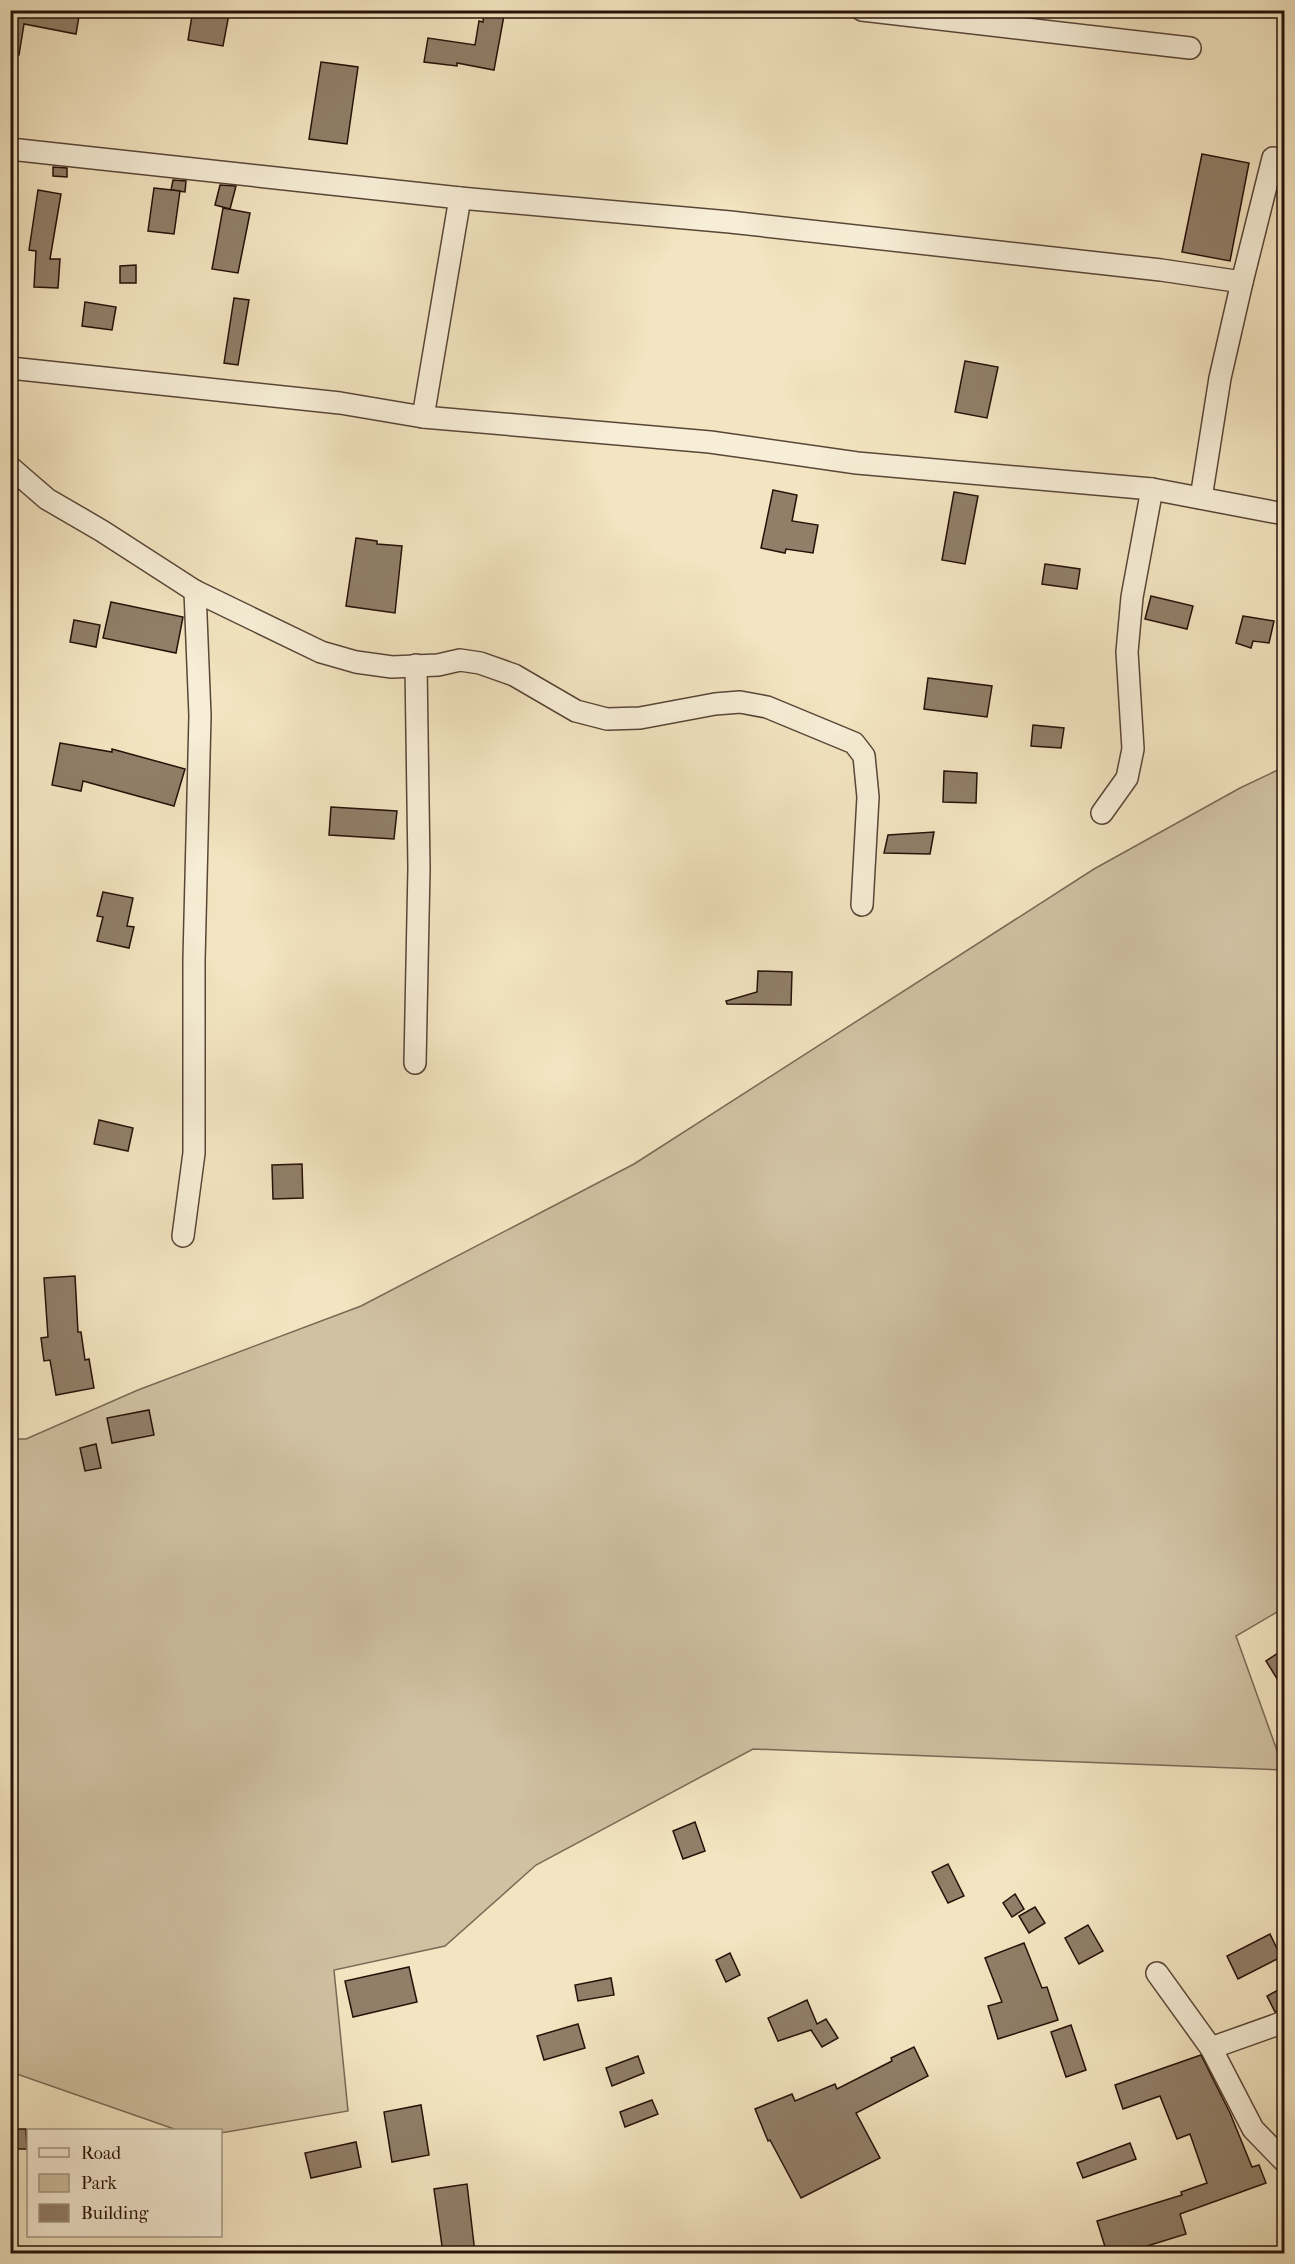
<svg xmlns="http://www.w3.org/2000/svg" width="1295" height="2264" viewBox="0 0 1295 2264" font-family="'IM FELL French Canon',serif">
	<rect width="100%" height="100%" fill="#f3e5c1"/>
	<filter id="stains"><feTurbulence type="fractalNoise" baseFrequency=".00333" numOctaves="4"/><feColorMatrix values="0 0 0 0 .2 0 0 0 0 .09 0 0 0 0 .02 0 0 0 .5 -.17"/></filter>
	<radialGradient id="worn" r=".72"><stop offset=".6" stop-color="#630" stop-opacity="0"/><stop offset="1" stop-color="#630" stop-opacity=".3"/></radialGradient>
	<polygon fill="#d0c1a2" stroke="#7b6956" stroke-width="1.5" points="1284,767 1284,1608 1236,1636 1284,1770 753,1749 536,1865 445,1946 334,1970 348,2111 221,2133 220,2130 177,2130 11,2072 11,1439 26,1439 138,1390 361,1306 634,1164 1094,869 1240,788"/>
	<g fill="#917f69" stroke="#261109" stroke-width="1.5">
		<polygon points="10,10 80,10 76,34 24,24 19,55 10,54"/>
		<polygon points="193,10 218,10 229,14 223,46 188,40"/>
		<polygon points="484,10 505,10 494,70 457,63 457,66 424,62 428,38 475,45 479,21 483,22"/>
		<polygon points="321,62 358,67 347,144 309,139"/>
		<polygon points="1202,154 1249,163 1230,261 1182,252"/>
		<polygon points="53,167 67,168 67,177 53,176"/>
		<polygon points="173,180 186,181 185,192 171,190"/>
		<polygon points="220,185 236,186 230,209 215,205"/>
		<polygon points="154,188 180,191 174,234 148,231"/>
		<polygon points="38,190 61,194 50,259 60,259 58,288 34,287 36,251 29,250"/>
		<polygon points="223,208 250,213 238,273 212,269"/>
		<polygon points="136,265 136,283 120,283 120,266"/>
		<polygon points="234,298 249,300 238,365 224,363"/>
		<polygon points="85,302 116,307 112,330 82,326"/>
		<polygon points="965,361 998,367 987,418 955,412"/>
		<polygon points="773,490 797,495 792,521 818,525 813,553 786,549 785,553 761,548"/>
		<polygon points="954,492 978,496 965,564 942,560"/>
		<polygon points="356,538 377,541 377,544 402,546 395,613 346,606"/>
		<polygon points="1045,564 1080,569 1077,589 1042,584"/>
		<polygon points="1151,596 1193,606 1187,629 1145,619"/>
		<polygon points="111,602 183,617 176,653 103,638"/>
		<polygon points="1243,616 1274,621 1269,643 1253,641 1251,648 1236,643"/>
		<polygon points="74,620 100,625 96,647 70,642"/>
		<polygon points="928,678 992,686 987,717 924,709"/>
		<polygon points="1033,725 1064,728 1061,748 1031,746"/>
		<polygon points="60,743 112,752 112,749 185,769 174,806 83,781 81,791 52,785"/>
		<polygon points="944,771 977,773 976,803 943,802"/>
		<polygon points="331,807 397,811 394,839 329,835"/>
		<polygon points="934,832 930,854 884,853 888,835"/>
		<polygon points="103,892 133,898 127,926 134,927 129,948 97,941 103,917 97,916"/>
		<polygon points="758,971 792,972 791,1005 727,1004 726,1001 757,992"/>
		<polygon points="99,1120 133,1128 128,1151 94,1144"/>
		<polygon points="302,1164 303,1198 273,1199 272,1165"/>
		<polygon points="75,1276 78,1332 81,1332 85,1360 89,1359 94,1388 56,1395 50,1360 44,1361 41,1338 48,1337 44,1278"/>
		<polygon points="149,1410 154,1435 112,1443 107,1418"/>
		<polygon points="96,1444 101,1468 85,1471 80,1448"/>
		<polygon points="1284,1649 1284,1690 1266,1661"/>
		<polygon points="695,1822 705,1851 683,1859 673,1831"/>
		<polygon points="948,1864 964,1896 948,1903 932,1872"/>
		<polygon points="1015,1894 1024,1909 1012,1917 1003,1903"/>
		<polygon points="1035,1907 1045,1923 1029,1933 1019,1916"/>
		<polygon points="1088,1925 1103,1951 1079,1964 1065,1938"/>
		<polygon points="1270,1934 1281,1957 1238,1979 1227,1956"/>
		<polygon points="1024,1943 1042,1988 1047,1987 1058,2020 998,2039 988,2006 1002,2002 985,1958"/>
		<polygon points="730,1953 740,1975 726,1982 716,1960"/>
		<polygon points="409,1967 417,2002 353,2017 345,1981"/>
		<polygon points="611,1978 614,1995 578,2001 575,1985"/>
		<polygon points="1284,1987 1284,2010 1275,2012 1267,1996"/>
		<polygon points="807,2000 817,2024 826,2019 838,2038 822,2047 811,2030 778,2041 768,2018"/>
		<polygon points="578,2024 585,2048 544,2060 537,2036"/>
		<polygon points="1071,2025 1086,2070 1066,2077 1051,2032"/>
		<polygon points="914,2047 928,2076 856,2113 880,2158 801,2198 770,2140 768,2141 755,2109 792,2094 795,2101 835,2084 837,2089 892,2061 891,2058"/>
		<polygon points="1201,2055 1230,2113 1252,2167 1259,2165 1266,2183 1180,2214 1186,2234 1147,2246 1150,2253 1107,2253 1097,2221 1182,2195 1181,2192 1207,2183 1190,2134 1177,2139 1160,2096 1123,2109 1115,2085"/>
		<polygon points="638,2056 644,2073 612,2086 606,2068"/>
		<polygon points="652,2100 658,2114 625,2127 620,2112"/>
		<polygon points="421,2105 429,2155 392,2162 384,2112"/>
		<polygon points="10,2129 26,2129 27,2149 10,2149"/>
		<polygon points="356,2142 361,2167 311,2178 305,2153"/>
		<polygon points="1130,2143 1136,2159 1083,2178 1077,2163"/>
		<polygon points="467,2184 475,2253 443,2253 434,2189"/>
	</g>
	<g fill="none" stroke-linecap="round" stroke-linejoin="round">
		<g stroke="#594637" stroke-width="24">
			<g id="minor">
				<polyline points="862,10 1190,48"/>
				<polyline points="10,149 460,198 423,417"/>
				<polyline points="460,198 730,222 1161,270 1242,282 1273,158"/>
				<polyline points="10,368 340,403 423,417 710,442 857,463 1152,489 1284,514"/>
				<polyline points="10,467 47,499 102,531 195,591 321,652 356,662 392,667 438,665 460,660 480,663 514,675 576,711 607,719 640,718 715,704 740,702 767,707 854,743 864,756 868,797 862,905"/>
				<polyline points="1201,498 1220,378 1242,282"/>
				<polyline points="1102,813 1127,778 1133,749 1127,652 1132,597 1152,489"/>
				<polyline points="415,1063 419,868 416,665"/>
				<polyline points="183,1236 194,1153 194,960 200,716 195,591"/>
				<polyline points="1157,1973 1211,2048 1253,2129 1284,2161"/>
				<polyline points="1211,2048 1284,2022"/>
			</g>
		</g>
		<use href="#minor" stroke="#f7eed7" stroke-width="21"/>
	</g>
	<rect width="1295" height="2264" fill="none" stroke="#f3e5c1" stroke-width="36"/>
	<rect x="12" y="12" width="1271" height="2240" fill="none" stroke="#261109" stroke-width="3"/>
	<rect x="18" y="18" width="1259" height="2228" fill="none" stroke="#261109" stroke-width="1.5"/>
	<rect x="27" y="2129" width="195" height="108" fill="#f7eed7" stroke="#a39685" stroke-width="1.5"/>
	<rect x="39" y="2148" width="30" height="9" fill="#f7eed7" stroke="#a39685" stroke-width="1.5"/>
	<text x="81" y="2159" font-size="18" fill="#261109">Road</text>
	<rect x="39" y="2174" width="30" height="18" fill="#d0c1a2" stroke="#a39685" stroke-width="1.5"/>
	<text x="81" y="2189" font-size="18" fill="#261109">Park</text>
	<rect x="39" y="2204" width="30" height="18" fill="#917f69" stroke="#a39685" stroke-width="1.5"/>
	<text x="81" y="2219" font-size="18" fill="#261109">Building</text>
	<rect width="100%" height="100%" filter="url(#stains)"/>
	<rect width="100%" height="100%" fill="url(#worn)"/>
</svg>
